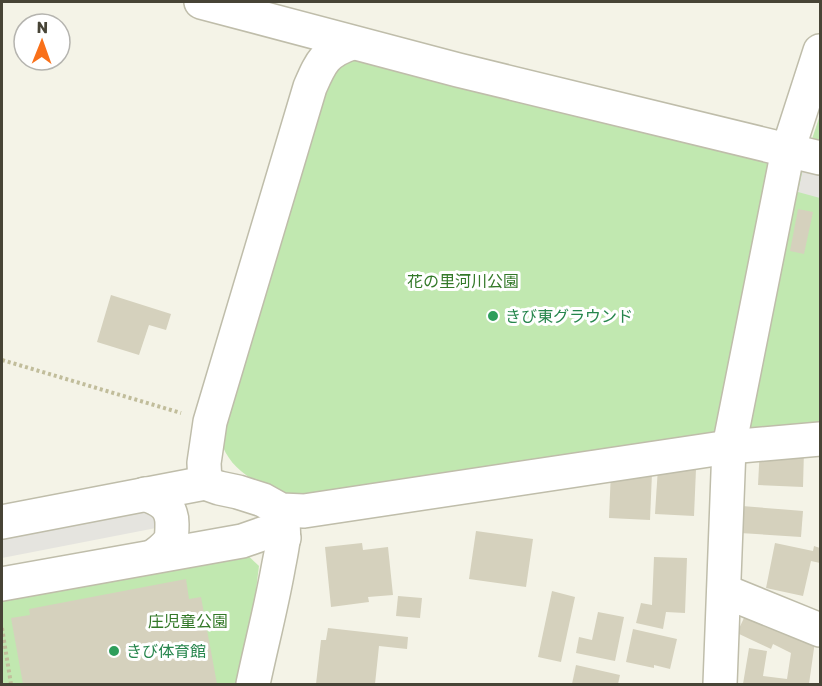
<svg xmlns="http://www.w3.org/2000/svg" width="822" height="686" viewBox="0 0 822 686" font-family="Rubik,'Noto Sans JP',sans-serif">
	<rect width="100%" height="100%" fill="#f4f3e7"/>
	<g fill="#c1e8b0">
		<path d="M352,58L804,163L820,115V430L308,503C278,491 237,481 223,447C220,438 221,424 220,414L329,75Z"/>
		<polygon points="239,547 259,566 251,630 239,684 2,684 2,593"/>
	</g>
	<g fill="#e5e4df">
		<polygon points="804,164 820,168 820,198 798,192"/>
		<polygon points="150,502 156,528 2,558 2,531"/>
	</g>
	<g fill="#d5d1bd">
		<polygon points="798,209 813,212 804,254 790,251"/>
		<polygon points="111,295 171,314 166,330 149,325 139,355 97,342"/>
		<polygon points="760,447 804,450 803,487 758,485"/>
		<polygon points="658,467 696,469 694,516 655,514"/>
		<polygon points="611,471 652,473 650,520 609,518"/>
		<polygon points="742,506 803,511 801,537 740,533"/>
		<polygon points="476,531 533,539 526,587 469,579"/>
		<polygon points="362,543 363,550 388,547 393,595 368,597 369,602 331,607 325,547"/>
		<polygon points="775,543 813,551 814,546 820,548 820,563 811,561 803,596 766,588"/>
		<polygon points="654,557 687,558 685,613 666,612 663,629 636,623 641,603 652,605"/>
		<polygon points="186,579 189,599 201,597 217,684 23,684 11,618 30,615 29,609"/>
		<polygon points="552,591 575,597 561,662 538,657"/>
		<polygon points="398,596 422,598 420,618 396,616"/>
		<polygon points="749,607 816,634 809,684 743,684 749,648 767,651 763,676 787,679 791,653 773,644 771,649 737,633"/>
		<polygon points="598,612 624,617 615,661 576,653 579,637 592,640"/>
		<polygon points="328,628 408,637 407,649 379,646 375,684 316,684 321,640 326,640"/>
		<polygon points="633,629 677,639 670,669 654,665 654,668 626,662"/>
		<polygon points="576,665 620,675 618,684 572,684"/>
	</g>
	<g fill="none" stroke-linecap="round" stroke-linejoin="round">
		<g stroke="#bfbdaa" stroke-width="36">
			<g id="minor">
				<polyline points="201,2 458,70 820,158"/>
				<path d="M352,43C325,52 321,62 310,87L210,422L204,463L205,483L219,488L238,492L263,500L281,510L304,511L729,447L820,439"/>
				<path d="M145,494C161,500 172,506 172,524C172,528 172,534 171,538C168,546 160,551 154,556"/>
				<polyline points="2,522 205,483"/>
				<polyline points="2,584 242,541 265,533 284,538"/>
				<polyline points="724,591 820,630"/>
				<path d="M253,684C261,646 271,608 278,569C281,552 286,535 282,518"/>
				<polyline points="720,684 729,447 788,150 820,51"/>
			</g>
		</g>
		<g stroke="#c1bd9b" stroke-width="4" stroke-dasharray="3 3" stroke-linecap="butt">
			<polyline points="2,360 181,413"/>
			<polyline points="2,628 11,684"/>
		</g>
		<use href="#minor" stroke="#fff" stroke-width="33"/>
	</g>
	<g fill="#2e9e5b" stroke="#fff" stroke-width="2">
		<circle cx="493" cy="316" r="6"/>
		<circle cx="114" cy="651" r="6"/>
	</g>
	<g text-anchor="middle" stroke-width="6" stroke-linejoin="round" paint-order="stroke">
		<g font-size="16" fill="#347929" stroke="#fff">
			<text x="463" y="287">花の里河川公園</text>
			<text x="188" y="627">庄児童公園</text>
		</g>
		<g font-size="16" fill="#27864d" stroke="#fff" text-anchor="start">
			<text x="505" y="322">きび東グラウンド</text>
			<text x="126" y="657">きび体育館</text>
		</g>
	</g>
	<rect width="822" height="686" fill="none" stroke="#474436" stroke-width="6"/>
	<g transform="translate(42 42) rotate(1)"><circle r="28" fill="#ffffff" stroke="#b5b4af" stroke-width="1.5"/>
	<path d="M0-4.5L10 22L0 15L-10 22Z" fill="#f97019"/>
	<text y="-9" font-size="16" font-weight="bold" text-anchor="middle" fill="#474436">N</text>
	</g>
</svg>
